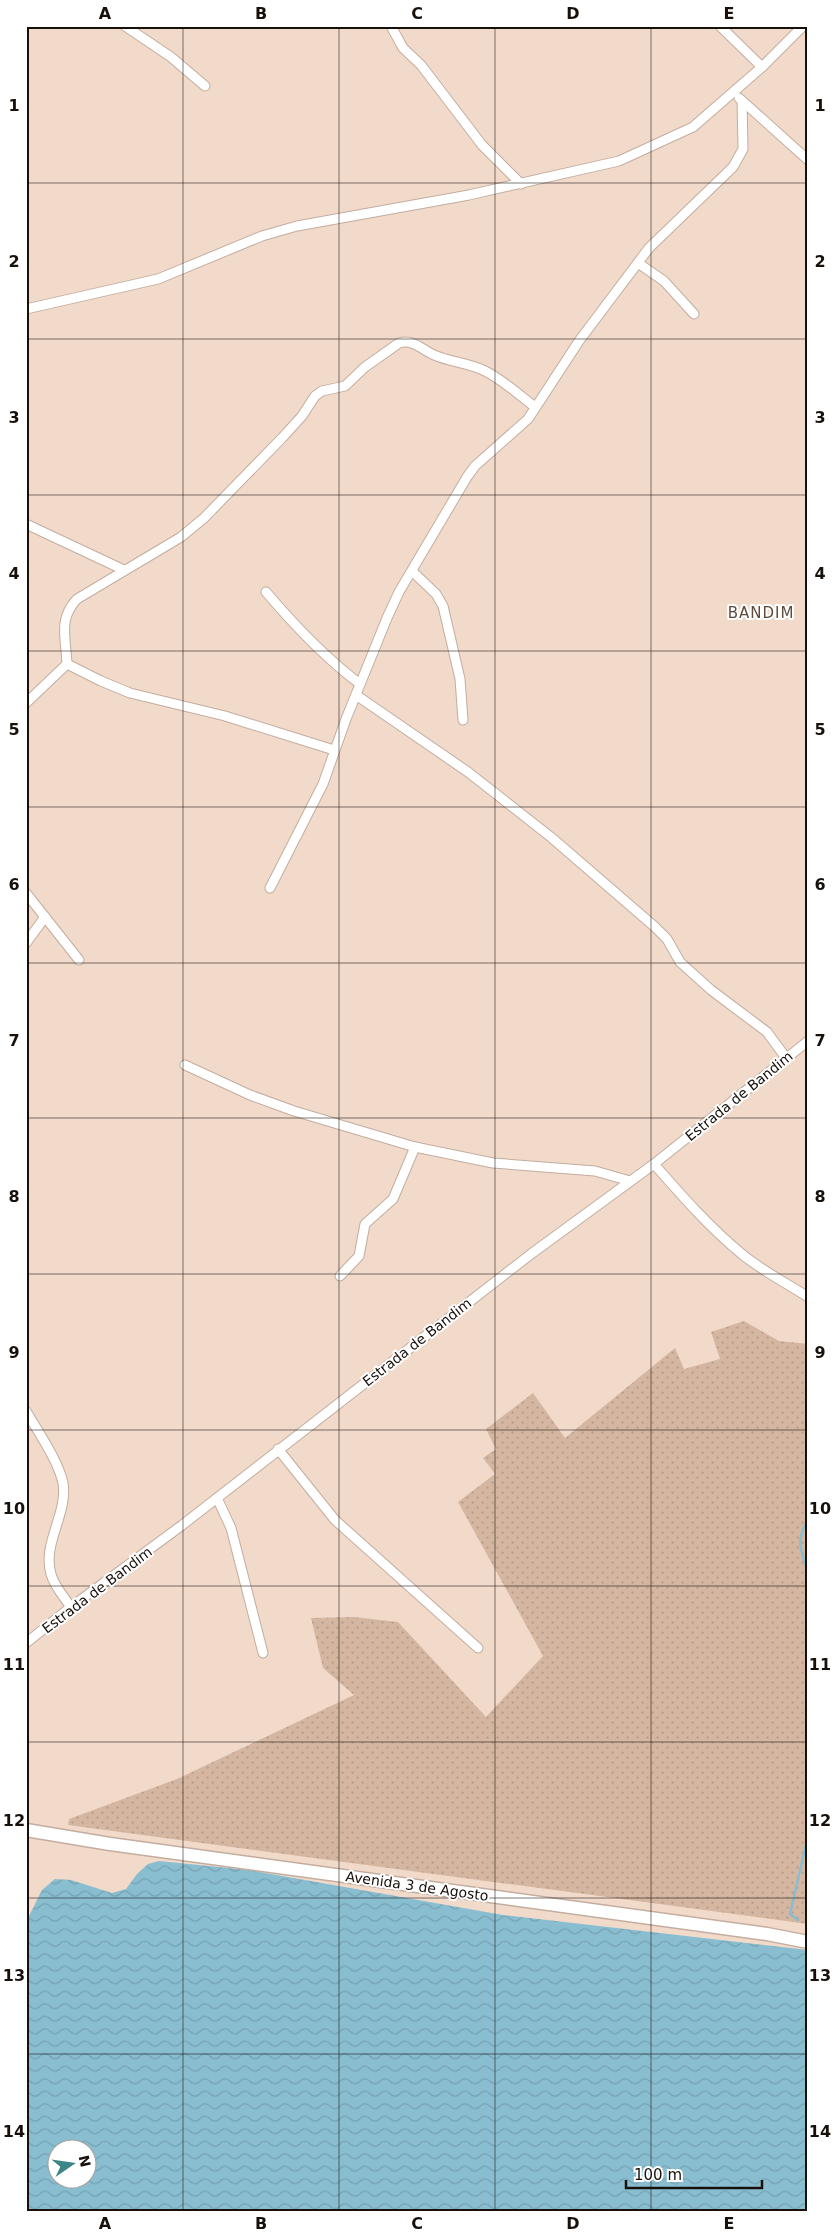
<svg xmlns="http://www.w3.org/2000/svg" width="834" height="2237" viewBox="0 0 834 2237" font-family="'DejaVu Sans',sans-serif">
	<defs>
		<pattern id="garden-dots" width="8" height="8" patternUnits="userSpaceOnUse" patternTransform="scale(1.25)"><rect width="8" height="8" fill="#d5b6a1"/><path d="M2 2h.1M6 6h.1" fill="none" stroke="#b69b89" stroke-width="1.8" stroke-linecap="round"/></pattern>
		<pattern id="water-waves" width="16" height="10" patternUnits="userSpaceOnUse" patternTransform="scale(1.25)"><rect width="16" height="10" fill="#89bed1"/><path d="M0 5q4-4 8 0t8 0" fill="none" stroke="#76a2b2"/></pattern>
	</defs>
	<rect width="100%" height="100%" fill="#f2dacb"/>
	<polygon fill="url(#garden-dots)" points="744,1321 779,1341 808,1344 808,1924 68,1825 69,1819 177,1779 354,1695 323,1668 311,1618 354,1617 398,1622 486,1717 543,1656 458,1502 495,1474 483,1458 496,1449 486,1429 533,1393 565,1438 675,1348 684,1369 720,1359 711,1332"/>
	<path fill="url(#water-waves)" fill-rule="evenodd" d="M159,1861L249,1870L503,1915L808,1950V2211H26V1922L42,1890L55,1879L71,1880L112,1893L126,1889L137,1874L148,1864ZM58,2150H88V2180H58Z"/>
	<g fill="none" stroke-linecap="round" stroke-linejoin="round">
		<g stroke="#89bed1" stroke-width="2.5">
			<path d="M808,1520C795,1541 801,1550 808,1572"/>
			<polyline points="798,1920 790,1914 808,1836"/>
		</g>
		<g stroke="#c3ad9e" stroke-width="11">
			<g id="street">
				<polyline points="125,26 171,57 205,86"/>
				<polyline points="391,26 403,48 421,65 482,145 521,184"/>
				<polyline points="720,26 762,67"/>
				<polyline points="739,98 808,160"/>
				<polyline points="638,263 664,281 694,314"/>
				<polyline points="26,309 158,279 262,236 297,226 469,195 619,161 693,127 762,67 803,26"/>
				<polyline points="26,524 124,570"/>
				<polyline points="412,571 436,594 443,606 460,679 463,720"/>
				<path d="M266,592C295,626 324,657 360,684"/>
				<polyline points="67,664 101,681 130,693 225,716 334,750"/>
				<polyline points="356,695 468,772 505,801 552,838 655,927 667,939 680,962 711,990 767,1032 786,1058"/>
				<path d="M26,703L67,664C66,638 58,619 77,599L181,537L204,518L282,438L302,416L315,396L322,391L345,386L365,367L399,343C413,339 421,349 434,355C450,362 469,363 485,371C503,380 519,395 535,407"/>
				<polyline points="270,888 323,784 346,719 387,618 399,592 467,477 475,466 528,419 579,341 649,248 733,167 743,149 742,101"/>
				<polyline points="26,893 79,960"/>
				<polyline points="26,943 45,917"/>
				<polyline points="185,1065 250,1095 294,1111 415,1147 493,1163 595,1171 630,1181"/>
				<path d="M654,1164C682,1196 710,1228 743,1255C763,1271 786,1283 808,1297"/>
				<polyline points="340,1276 359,1256 365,1224 393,1199 415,1147"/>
				<path d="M26,1411C38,1432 58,1460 63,1483C68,1514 42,1543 51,1574C54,1586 64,1597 71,1607"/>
				<polyline points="278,1449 335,1520 478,1648"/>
				<polyline points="217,1498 231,1528 263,1653"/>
				<polyline points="26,1643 71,1607 181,1526 531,1254 654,1164 808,1041"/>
			</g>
		</g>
		<g stroke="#c3ad9e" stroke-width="15">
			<polyline id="secondary" points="26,1830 110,1844 767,1934 808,1942"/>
		</g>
		<use href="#street" stroke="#fff" stroke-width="9"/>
		<use href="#secondary" stroke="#fff" stroke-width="12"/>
	</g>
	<path fill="none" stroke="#18100b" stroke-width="1" stroke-opacity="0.55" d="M183,26V2211M339,26V2211M495,26V2211M651,26V2211M26,183H808M26,339H808M26,495H808M26,651H808M26,807H808M26,963H808M26,1118H808M26,1274H808M26,1430H808M26,1586H808M26,1742H808M26,1898H808M26,2054H808"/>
	<g text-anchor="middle" stroke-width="4" stroke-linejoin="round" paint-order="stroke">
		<g font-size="14" fill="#18100b" stroke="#fff">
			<text transform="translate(739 1096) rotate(-39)" y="5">Estrada de Bandim</text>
			<text transform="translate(417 1342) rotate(-38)" y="5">Estrada de Bandim</text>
			<text transform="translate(97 1590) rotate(-37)" y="5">Estrada de Bandim</text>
			<text transform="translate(417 1886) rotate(8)" y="5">Avenida 3 de Agosto</text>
		</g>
		<g font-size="15" letter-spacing="1" fill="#5e4b3e" stroke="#fff">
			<text x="761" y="618">BANDIM</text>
		</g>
	</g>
	<rect width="834" height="2237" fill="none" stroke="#ffffff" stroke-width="55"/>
	<g transform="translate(72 2164) rotate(77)"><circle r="24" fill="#ffffff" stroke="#a39f9d"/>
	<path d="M0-4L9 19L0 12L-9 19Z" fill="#3d8688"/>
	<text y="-8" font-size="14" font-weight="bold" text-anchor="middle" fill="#18100b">N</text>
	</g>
	<path d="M626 2180v8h136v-8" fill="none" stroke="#18100b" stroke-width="2.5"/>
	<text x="634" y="2180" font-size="15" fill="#18100b" stroke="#ffffff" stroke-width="4" paint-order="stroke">100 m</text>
	<rect x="28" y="28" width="778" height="2182" fill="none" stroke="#18100b" stroke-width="2"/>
	<g font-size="16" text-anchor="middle" font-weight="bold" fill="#18100b">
		<text x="105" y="19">A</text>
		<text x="261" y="19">B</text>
		<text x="417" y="19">C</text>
		<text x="573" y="19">D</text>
		<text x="729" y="19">E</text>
		<text x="14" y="111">1</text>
		<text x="820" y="111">1</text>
		<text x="14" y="267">2</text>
		<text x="820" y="267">2</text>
		<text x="14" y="423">3</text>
		<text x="820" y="423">3</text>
		<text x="14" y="579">4</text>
		<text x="820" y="579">4</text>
		<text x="14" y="735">5</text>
		<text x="820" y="735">5</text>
		<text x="14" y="890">6</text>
		<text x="820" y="890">6</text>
		<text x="14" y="1046">7</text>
		<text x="820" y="1046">7</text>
		<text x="14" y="1202">8</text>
		<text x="820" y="1202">8</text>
		<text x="14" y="1358">9</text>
		<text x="820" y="1358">9</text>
		<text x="14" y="1514">10</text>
		<text x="820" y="1514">10</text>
		<text x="14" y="1670">11</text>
		<text x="820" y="1670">11</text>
		<text x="14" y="1826">12</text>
		<text x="820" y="1826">12</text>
		<text x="14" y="1981">13</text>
		<text x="820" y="1981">13</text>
		<text x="14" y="2137">14</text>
		<text x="820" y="2137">14</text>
		<text x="105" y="2229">A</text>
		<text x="261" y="2229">B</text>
		<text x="417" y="2229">C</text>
		<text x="573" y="2229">D</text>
		<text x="729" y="2229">E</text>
	</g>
</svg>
